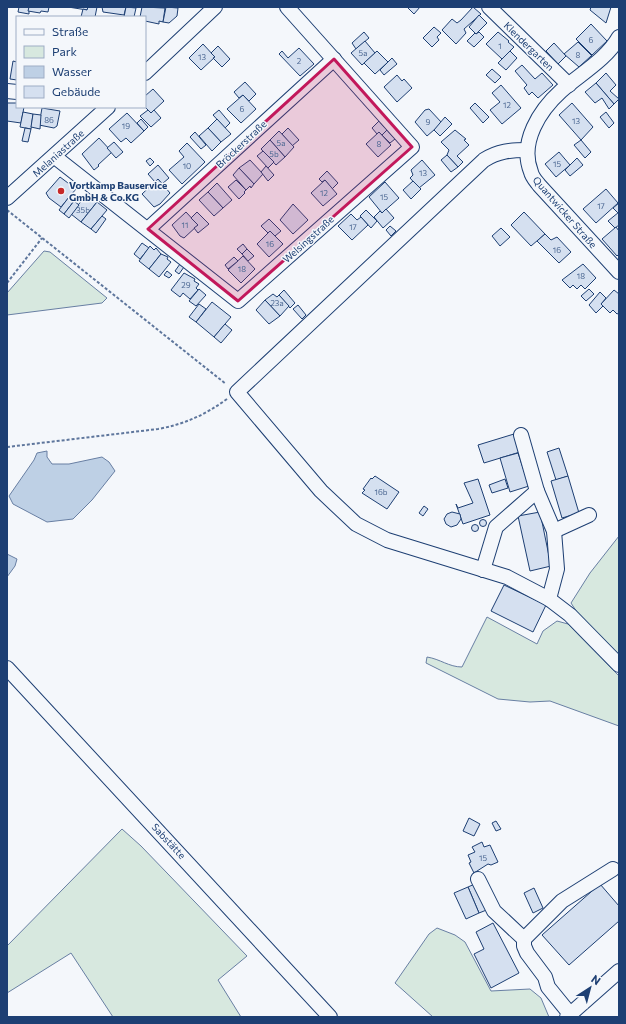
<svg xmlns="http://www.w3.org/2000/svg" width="626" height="1024" viewBox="0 0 626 1024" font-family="Commissioner,sans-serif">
	<rect width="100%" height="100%" fill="#f4f7fb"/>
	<g fill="#d7e8df" stroke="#687fa3">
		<polygon points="44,251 50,252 107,298 102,303 7,315 7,293"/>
		<polygon points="619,536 619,657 582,620 571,603 590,573"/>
		<path d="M487,617L537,644L543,631L557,621L568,624L619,676V726L550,701L530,702L498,699L426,663L427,657C440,659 449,667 462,667Z"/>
		<polygon points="122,829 141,846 247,956 218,980 241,1017 113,1017 71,953 7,993 7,946"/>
		<polygon points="437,928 455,935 465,942 491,991 530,989 541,998 549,1017 433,1017 395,983 429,934"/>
	</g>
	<g fill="#bed0e5" stroke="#687fa3">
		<polygon points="47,451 47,457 52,464 69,464 102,457 109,462 115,471 92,500 73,519 47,522 13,504 9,496 34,460 37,453"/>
		<polygon points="7,554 17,559 15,566 7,577"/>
	</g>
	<g fill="#d5e0f0" stroke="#1d3f73">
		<polygon points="19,7 29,7 29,14 18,12"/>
		<polygon points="29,7 49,7 48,12 41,11 40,13 28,11"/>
		<polygon points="68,7 88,7 87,10"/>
		<polygon points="88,7 97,7 95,17 81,17 83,9 87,10"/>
		<polygon points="102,7 126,7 124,15 103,12"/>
		<polygon points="126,7 136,8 134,17 124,17"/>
		<polygon points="142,7 165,8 163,22 159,21 159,24 145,21 145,17 140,17"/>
		<polygon points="166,7 178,8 177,16 169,23 163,22"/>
		<polygon points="407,7 420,7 414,14"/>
		<polygon points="473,7 481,14 464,29 466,33 456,44 442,30 452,19 457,23 461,20"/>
		<polygon points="591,7 611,7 606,23 590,10"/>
		<polygon points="479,15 487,23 476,34 469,27"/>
		<polygon points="591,24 607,41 592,55 576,39"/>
		<polygon points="434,27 441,33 437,37 439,40 432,47 423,38"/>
		<polygon points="364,32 369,38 356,49 352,43"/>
		<polygon points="479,32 484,37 474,47 467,41 475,33 476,34"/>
		<polygon points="498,32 509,41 508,42 514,47 502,59 486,44"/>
		<polygon points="365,41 375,53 362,65 351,53"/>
		<polygon points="578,42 593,57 591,56 579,67 564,54"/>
		<polygon points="554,43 566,56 558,64 546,51"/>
		<polygon points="203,44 215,57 201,70 189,58"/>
		<polygon points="218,46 230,59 222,67 213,58 215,57 211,53"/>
		<polygon points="299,48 314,64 300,76 279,54 282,51 288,58"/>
		<polygon points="377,51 388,62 375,74 364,63"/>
		<polygon points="510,51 517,58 506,70 498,63"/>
		<polygon points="392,58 397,64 384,75 380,70"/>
		<polygon points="13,61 17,62 17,80 10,79"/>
		<polygon points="522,65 535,79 542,73 553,85 538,98 532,92 529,95 524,88 527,85 515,71"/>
		<polygon points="492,69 501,77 495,83 486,75"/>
		<polygon points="606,73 616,85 610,91 619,99 614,104 596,83"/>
		<polygon points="397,75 402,81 404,79 412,88 397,102 384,87"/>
		<polygon points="245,82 256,94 249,101 243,95 239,98 234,92"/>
		<polygon points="596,83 614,104 609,109 602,98 595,103 585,92"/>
		<polygon points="501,85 521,108 502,124 490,110 500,102 492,93"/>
		<polygon points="153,89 164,101 151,113 145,107 145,96"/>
		<polygon points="243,95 256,109 241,123 227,109"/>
		<polygon points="7,103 17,103 17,107 24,107 21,123 7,121"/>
		<polygon points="475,103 489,117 483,123 470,108"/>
		<polygon points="572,103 593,127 581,140 559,115"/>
		<polygon points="42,108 60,111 57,126 54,128 39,125"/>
		<polygon points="429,109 442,123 427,136 415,122 425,110"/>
		<polygon points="148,110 151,113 154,110 161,118 151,127 140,116"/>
		<polygon points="219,110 230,123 225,128 213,115"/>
		<polygon points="23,112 33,114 31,129 20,127"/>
		<polygon points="606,112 614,123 609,128 600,117"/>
		<polygon points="127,113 144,131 131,143 126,138 121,142 109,129"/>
		<polygon points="33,114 41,115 40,129 31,127"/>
		<polygon points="445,117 452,124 440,136 434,130"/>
		<polygon points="141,119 148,127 144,131 137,123"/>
		<polygon points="217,119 231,134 221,142 208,128"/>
		<polygon points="379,121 387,130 382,135 379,132 377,134 372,128"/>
		<polygon points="25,128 31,129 28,142 22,141"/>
		<polygon points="208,128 221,142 212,151 199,136"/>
		<polygon points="288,128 299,140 292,146 282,134"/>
		<polygon points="387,130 395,139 390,143 382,135"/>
		<polygon points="455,130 466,139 464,140 469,145 457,156 463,162 458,167 447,155 449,150 441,142"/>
		<polygon points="279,131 294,147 285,157 270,140"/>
		<polygon points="195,132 206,145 201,149 190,137"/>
		<polygon points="379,132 391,145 378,157 366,144"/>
		<polygon points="99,138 112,152 98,165 99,166 94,170 82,154"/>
		<polygon points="270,140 285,157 276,165 261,149"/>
		<polygon points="581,140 591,152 585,158 574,145"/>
		<polygon points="114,142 123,152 116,158 107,148"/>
		<polygon points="187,143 205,162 182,184 169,170 184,157 179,151"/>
		<polygon points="263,151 274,162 268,168 257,156"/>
		<polygon points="559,152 570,165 556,177 545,164"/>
		<polygon points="447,155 458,167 451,172 441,160"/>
		<polygon points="150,158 154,162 150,166 146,161"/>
		<polygon points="577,158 583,165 570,176 565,170"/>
		<polygon points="250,160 263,174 254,184 239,168"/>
		<polygon points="422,160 435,175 419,188 410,178 413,175 411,170"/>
		<polygon points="158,165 169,178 162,184 158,179 155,182 148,174"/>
		<polygon points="266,166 274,175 268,181 261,172"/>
		<polygon points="239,168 254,184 251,188 250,186 246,190 233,175"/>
		<polygon points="327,171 338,183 332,189 325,180 322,182 319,179"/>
		<polygon points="60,177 76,189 61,207 49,198 46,193"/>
		<polygon points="158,179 170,193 160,204 154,207 142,194"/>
		<polygon points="236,180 246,190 244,192 245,193 239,199 228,187"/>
		<polygon points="325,180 337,194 323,206 311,193"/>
		<polygon points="413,181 421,189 411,199 403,190"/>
		<polygon points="385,182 399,198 382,213 369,197"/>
		<polygon points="217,183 232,200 223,208 208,192"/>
		<polygon points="606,189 618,203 596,223 583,209"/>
		<polygon points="208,192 223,208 214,216 199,200"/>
		<polygon points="86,195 97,202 81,222 71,214"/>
		<polygon points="69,197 74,201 64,214 59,210"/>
		<polygon points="74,201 79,205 69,218 64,214"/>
		<polygon points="97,202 107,210 91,229 81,222"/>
		<polygon points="619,203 619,211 618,213 613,208"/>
		<polygon points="293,204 308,220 293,234 280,220"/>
		<polygon points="386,209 394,218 383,228 374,217 380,211 382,213"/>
		<polygon points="366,210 377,221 371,228 360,216"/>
		<polygon points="186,212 198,225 184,238 180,236 172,225"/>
		<polygon points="197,212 209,224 198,233 194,228 198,225 191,218"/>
		<polygon points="524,212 545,234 531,246 511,225"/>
		<polygon points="619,212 619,225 615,228 608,221"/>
		<polygon points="351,214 357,220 361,217 368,225 352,240 338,226"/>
		<polygon points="102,216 106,219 96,233 91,229"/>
		<polygon points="269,219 281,231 275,236 270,231 268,233 261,226"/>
		<polygon points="390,226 396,231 391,236 386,230"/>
		<polygon points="616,227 619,231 619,254 617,256 602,239"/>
		<polygon points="501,228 510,237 500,246 492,236"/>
		<polygon points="270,231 283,244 269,257 257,244"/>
		<polygon points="545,234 551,240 557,237 571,252 559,263 537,241"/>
		<polygon points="142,243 149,248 140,259 134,254"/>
		<polygon points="243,244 247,249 242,254 237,249"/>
		<polygon points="150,246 154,250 156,248 161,254 149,269 139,261"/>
		<polygon points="247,249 254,256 248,261 242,254"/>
		<polygon points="161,254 168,257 167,259 171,262 159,277 149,269"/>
		<polygon points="243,256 255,269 241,283 228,270"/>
		<polygon points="234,257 238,261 228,269 225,265"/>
		<polygon points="180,264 184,267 179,274 175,271"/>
		<polygon points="583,264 596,278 585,289 581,285 577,289 573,285 570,288 562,280"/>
		<polygon points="167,271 172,275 169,278 164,275"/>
		<polygon points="184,273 195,279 194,281 199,284 196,288 198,290 190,299 183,293 180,297 171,290"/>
		<polygon points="199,289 206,295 196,306 189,301"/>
		<polygon points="589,289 594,294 586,301 581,296"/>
		<polygon points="284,290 295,303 290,308 279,295"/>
		<polygon points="614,290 619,294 619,313 617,314 613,310 610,313 601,304"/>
		<polygon points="600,292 606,298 601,304 603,306 596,313 589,305"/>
		<polygon points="273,294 277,297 279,295 289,306 280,316 265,300"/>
		<polygon points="265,300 280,316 269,324 256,310"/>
		<polygon points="212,302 231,317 214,337 196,322"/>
		<polygon points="199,304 206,309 196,322 189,317"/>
		<polygon points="298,305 306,315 302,319 293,309"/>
		<polygon points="225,324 232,330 221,343 214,337"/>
		<polygon points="514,434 520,452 484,463 478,445"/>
		<polygon points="559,448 568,476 556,480 547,452"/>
		<polygon points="518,453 529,486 510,492 500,458"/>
		<polygon points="375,476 399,492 387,509 362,493 365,490 363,489 371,478 372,479"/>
		<polygon points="568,476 579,513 562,518 551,481"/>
		<polygon points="478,479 490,515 463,524 456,504 458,508 473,503 464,483"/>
		<polygon points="505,479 508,488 492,493 489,485"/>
		<polygon points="424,506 428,509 423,516 419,513"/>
		<polygon points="452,512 460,514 461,519 457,525 451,527 446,524 444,519 447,514"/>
		<polygon points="540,512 551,566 530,571 518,516"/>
		<circle cx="483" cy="523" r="3.5"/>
		<circle cx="475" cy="528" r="3.5"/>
		<polygon points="504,585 546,605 533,632 491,611"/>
		<polygon points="469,818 480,824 474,836 463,831"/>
		<polygon points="496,821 501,829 496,831 492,823"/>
		<polygon points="482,842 484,847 490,845 498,862 491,865 488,864 474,873 469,863 471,862 468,855 475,852 472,847"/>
		<polygon points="477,883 489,909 479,913 468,887"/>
		<polygon points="600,884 619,906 619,921 569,965 542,935"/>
		<polygon points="468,887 479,913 466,919 454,893"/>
		<polygon points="534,888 543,908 533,913 524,893"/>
		<polygon points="493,923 519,973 491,988 474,954 484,949 476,932"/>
	</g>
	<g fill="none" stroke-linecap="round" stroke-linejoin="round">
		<g stroke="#1d3f73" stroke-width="16">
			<g id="minor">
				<polyline points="489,7 569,85"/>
				<path d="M619,37C606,60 580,74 561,91C540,110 519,142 531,172C532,177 536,181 539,185L619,272"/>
				<polyline points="145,73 215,7"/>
				<polyline points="7,91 17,92"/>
				<path d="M527,150C511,150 498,151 484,160L237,392L321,491L356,524L387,540L507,577L549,599L570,615L619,665"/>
				<polyline points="55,157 238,301 412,147 287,7"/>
				<polyline points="7,198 108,107"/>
				<polyline points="148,229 334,59"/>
				<polyline points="537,491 554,531 557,569 549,599"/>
				<polyline points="554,531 589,515"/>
				<polyline points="483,570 496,527 537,491 521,435"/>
				<polyline points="7,668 330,1017"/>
				<polyline points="478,879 494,911 524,939"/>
				<polyline points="570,1014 548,987 545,977 527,953 524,946 524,939 562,901 613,869"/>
				<polyline points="567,1017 619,971"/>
			</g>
		</g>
		<g stroke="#5e769c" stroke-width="2" stroke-dasharray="3 2" stroke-linecap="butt">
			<polyline points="7,210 226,384"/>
			<polyline points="7,283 42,238"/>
			<path d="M7,447L158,429C185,424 205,415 227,399"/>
		</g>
		<use href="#minor" stroke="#f4f7fb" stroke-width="14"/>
	</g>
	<path fill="#c2185b" fill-opacity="0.2" stroke="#c2185b" stroke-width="3" stroke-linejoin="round" d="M334,59L412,147L238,301L148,229Z"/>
	<circle fill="#c62828" stroke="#f4f7fb" stroke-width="1.5" cx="61" cy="191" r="4"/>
	<g text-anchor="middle" stroke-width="3" stroke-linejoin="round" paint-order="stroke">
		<g font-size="8" fill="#4b6792">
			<text x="591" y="43">6</text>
			<text x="500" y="49">1</text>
			<text x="363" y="56">5a</text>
			<text x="578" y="58">8</text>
			<text x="202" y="60">13</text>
			<text x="299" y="64">2</text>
			<text x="507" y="108">12</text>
			<text x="242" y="112">6</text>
			<text x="49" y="123">86</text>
			<text x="576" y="124">13</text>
			<text x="428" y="125">9</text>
			<text x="126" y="129">19</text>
			<text x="281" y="146">5a</text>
			<text x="379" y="147">8</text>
			<text x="274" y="157">5b</text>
			<text x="557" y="167">15</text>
			<text x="187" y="169">10</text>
			<text x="423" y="176">13</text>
			<text x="324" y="196">12</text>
			<text x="384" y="200">15</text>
			<text x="601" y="209">17</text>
			<text x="83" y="213">35b</text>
			<text x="185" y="228">11</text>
			<text x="353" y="230">17</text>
			<text x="270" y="247">16</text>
			<text x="557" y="253">16</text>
			<text x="242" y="272">18</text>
			<text x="581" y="279">18</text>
			<text x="186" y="288">29</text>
			<text x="277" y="306">23a</text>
			<text x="381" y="495">16b</text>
			<text x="483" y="861">15</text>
		</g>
		<g font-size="10" fill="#1d3f73" stroke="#f4f7fb">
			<text transform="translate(529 46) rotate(44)" y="4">Klendergarten</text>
			<text transform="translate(241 144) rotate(-43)" y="4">Bröckerstraße</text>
			<text transform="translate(58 153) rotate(-42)" y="4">Melaniastraße</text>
			<text transform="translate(565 212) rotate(49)" y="4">Quantwicker Straße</text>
			<text transform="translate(308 239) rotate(-42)" y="4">Welsingstraße</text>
			<text transform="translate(169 841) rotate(47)" y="4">Sabstätte</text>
		</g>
		<g font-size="10" font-weight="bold" fill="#1d3f73" stroke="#f4f7fb" text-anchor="start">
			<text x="69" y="189">Vortkamp Bauservice<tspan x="69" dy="12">GmbH &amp; Co.KG</tspan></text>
		</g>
	</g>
	<rect width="626" height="1024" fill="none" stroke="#1d3f73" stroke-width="16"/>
	<rect x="16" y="16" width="130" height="92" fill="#f4f7fb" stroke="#9eadc5"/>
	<rect x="24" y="29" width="20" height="6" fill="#f4f7fb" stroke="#9eadc5"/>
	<text x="52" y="36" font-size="12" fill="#1d3f73">Straße</text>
	<rect x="24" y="46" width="20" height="12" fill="#d7e8df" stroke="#9eadc5"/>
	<text x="52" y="56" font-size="12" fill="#1d3f73">Park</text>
	<rect x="24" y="66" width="20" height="12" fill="#bed0e5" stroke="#9eadc5"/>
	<text x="52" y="76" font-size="12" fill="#1d3f73">Wasser</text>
	<rect x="24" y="86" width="20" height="12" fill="#d5e0f0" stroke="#9eadc5"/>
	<text x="52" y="96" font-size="12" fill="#1d3f73">Gebäude</text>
	<g transform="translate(590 988) rotate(36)" stroke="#f4f7fb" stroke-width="3" paint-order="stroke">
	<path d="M0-3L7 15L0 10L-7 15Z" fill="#1d3f73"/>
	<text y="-6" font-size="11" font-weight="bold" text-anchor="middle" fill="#1d3f73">N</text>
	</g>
</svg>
